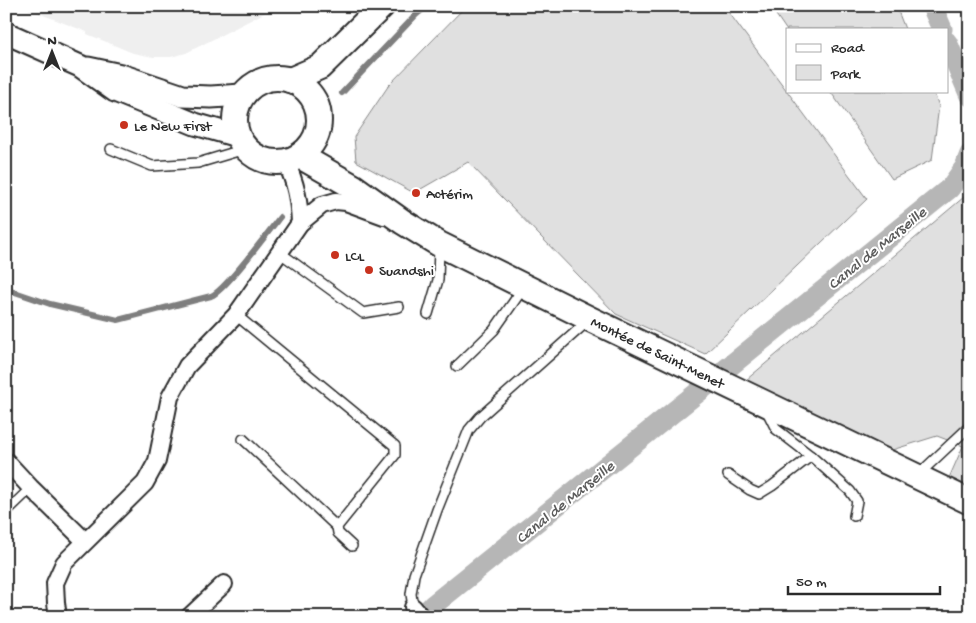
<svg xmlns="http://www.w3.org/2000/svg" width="976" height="623" viewBox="0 0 976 623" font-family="'Gochi Hand',sans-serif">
	<rect width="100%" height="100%" fill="#fff"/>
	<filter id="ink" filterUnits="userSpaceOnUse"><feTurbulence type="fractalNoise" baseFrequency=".02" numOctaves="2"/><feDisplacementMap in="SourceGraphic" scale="10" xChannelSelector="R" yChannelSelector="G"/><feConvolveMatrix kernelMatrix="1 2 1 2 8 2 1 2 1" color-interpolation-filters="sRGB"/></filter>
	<g filter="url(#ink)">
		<polygon fill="#efefef" points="20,6 278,6 186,53 171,57 153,57 133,53 87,34 87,32"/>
		<g fill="#e0e0e0" stroke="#868686">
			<polygon points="466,6 724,6 867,199 705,354 616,314 468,162 414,193 356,161 354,137 389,85"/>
			<polygon points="770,6 896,6 905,29 787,29 787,31"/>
			<polygon points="830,91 933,91 939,106 932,160 892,179"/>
			<polygon points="970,192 970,485 968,486 949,478 963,446 937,436 892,450 746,380"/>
		</g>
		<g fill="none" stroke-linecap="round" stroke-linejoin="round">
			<g stroke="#7e7e7e" stroke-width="6">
				<polyline points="342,93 416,15 427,6"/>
				<path d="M6,289L50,304L118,320L211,296C225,291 269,231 280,217"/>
			</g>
			<g stroke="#b6b6b6" stroke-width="21">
				<polyline points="932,6 942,29"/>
				<polyline points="947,42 970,96"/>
				<polyline points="725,370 950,188 965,167 970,154"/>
				<polyline points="421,617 433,605 707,385"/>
			</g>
			<g stroke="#2b2b2b" stroke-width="12">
				<g id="service">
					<polyline points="111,149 152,166 198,163 245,149"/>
					<polyline points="279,252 363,313 399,307"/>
					<polyline points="428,314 438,280 439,247"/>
					<polyline points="236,315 395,446 395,455 337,527 338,533 352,546"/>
					<polyline points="457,366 494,330 524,287"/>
					<polyline points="766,409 776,429 811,456 850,491 857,501 854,516"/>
					<polyline points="243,439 337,527"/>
					<polyline points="919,474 970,426"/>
					<polyline points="728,475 750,490 759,494 772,486 811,456"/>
					<polyline points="6,512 31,488"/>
					<polyline points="413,607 411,594 414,575 437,510 469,430 480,417 588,321"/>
				</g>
			</g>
			<g stroke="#2b2b2b" stroke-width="20">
				<g id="minor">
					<path d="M286,162C296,184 299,199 300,223"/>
					<polyline points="6,461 31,488 85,541"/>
					<polyline points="413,607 421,617"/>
					<polyline points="58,617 56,603 55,583 64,563 145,483 157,461 170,397 187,366 236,315 300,223 322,205 336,201 346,202 384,216"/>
					<polyline points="189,617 224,584"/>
				</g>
			</g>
			<g stroke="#2b2b2b" stroke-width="25">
				<g id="tertiary">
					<polyline points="6,33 80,66 115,91 195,124 237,136"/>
					<polyline points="88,68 121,75 183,96 211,97 242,95"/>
				</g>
			</g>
			<g stroke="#2b2b2b" stroke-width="28">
				<g id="secondary">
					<circle cx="277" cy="120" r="42"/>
					<polyline points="290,80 320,67 382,6"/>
					<polyline points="300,156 354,187 403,222 439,244 590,319 970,502"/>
				</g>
			</g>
			<use href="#service" stroke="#fff" stroke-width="9"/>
			<use href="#minor" stroke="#fff" stroke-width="16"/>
			<use href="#tertiary" stroke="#fff" stroke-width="21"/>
			<use href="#secondary" stroke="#fff" stroke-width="24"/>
		</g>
	</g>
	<g fill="#c8321e" stroke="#fff" stroke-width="2">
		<circle cx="124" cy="125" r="5"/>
		<circle cx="416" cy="193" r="5"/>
		<circle cx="335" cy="255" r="5"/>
		<circle cx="369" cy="270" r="5"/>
	</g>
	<g text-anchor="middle" stroke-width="4" stroke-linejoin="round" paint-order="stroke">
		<g font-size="15" fill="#2b2b2b" stroke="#fff" text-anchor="start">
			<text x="134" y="130">Le New First</text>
			<text x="426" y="198">Actérim</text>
			<text x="345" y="260">LCL</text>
			<text x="379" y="275">Suandshi</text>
		</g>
		<g font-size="15" fill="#2b2b2b" stroke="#fff">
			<text transform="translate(658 352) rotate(26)" y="5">Montée de Saint-Menet</text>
		</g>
		<g font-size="16" font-style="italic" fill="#5c5c5c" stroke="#fff">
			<text transform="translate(876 247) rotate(-39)" y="6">Canal de Marseille</text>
			<text transform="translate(564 501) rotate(-39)" y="6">Canal de Marseille</text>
		</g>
	</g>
	<rect width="976" height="623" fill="none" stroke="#fff" stroke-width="25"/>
	<rect x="12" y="12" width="951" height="598" fill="none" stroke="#2b2b2b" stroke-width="2" filter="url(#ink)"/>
	<rect x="786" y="28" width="162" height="65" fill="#ffffff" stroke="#aaaaaa"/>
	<rect x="796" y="44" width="25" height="8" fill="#ffffff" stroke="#aaaaaa"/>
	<text x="831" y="52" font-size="15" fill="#2b2b2b">Road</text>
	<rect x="796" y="65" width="25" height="15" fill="#e0e0e0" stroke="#aaaaaa"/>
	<text x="831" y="78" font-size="15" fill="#2b2b2b">Park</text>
	<g transform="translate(52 52)" stroke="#ffffff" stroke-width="4" paint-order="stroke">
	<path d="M0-4L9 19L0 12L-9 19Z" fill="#2b2b2b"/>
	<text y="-8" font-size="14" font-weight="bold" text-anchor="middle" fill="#2b2b2b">N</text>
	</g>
	<path d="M788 586v8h152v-8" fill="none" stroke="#2b2b2b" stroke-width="2.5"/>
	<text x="796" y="586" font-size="15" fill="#2b2b2b" stroke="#ffffff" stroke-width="4" paint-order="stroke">50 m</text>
</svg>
